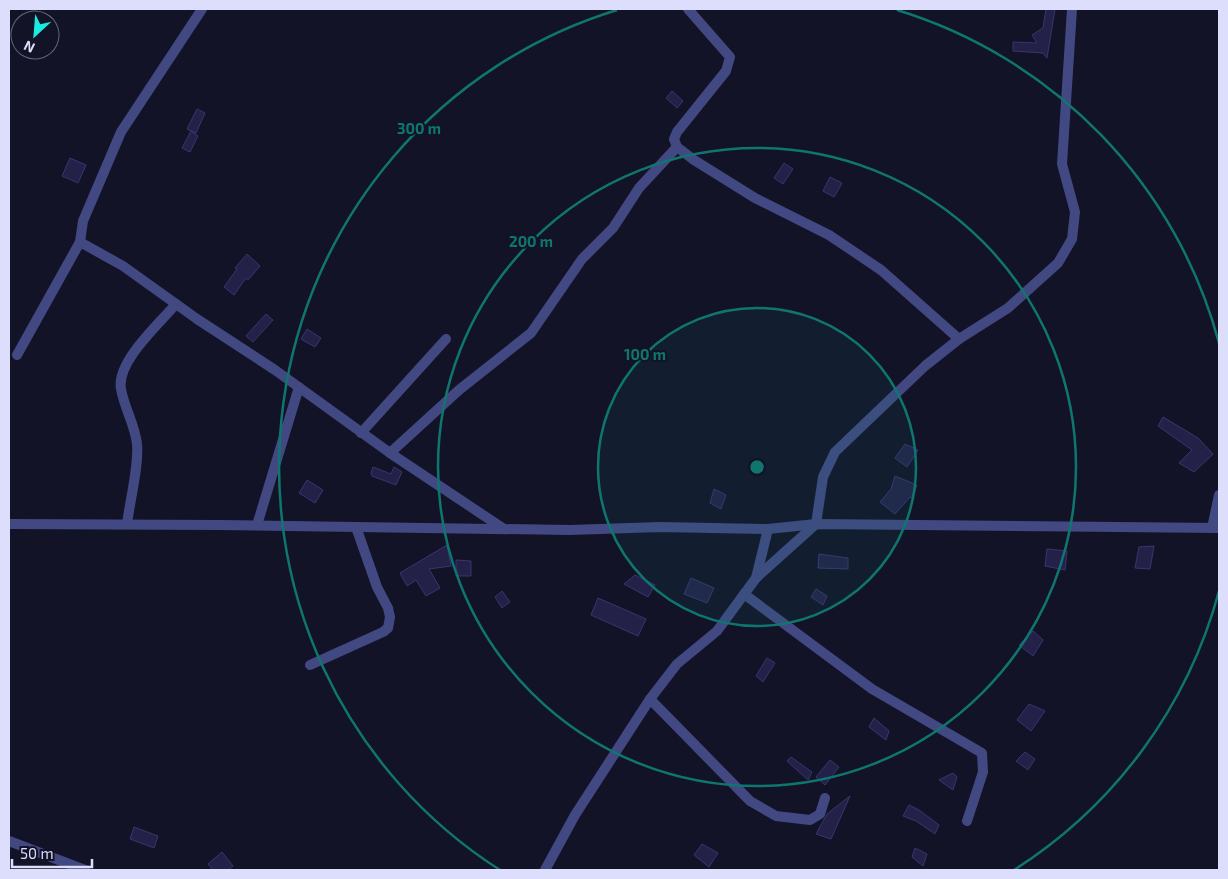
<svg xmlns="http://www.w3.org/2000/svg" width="1228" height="879" viewBox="0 0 1228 879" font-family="'Exo 2',sans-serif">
	<rect width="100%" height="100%" fill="#131328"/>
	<g fill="#232147" stroke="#383571">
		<polygon points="1046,9 1055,9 1047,58 1043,53 1013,51 1013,42 1037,43 1032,35 1043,28"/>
		<polygon points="672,91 683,101 677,108 666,98"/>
		<polygon points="197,109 205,113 196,133 187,129"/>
		<polygon points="191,131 198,136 190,152 182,148"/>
		<polygon points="70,158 86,165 78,183 62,176"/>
		<polygon points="784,163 793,169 783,184 774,178"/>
		<polygon points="830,177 842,183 834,197 823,191"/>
		<polygon points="247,254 260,266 248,280 246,278 234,295 224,287 237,269 235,268"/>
		<polygon points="266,314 273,320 253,342 246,336"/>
		<polygon points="307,329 321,338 315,347 301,339"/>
		<polygon points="1163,417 1198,438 1213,454 1194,472 1179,463 1192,450 1158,426"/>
		<polygon points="905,444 918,450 907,467 895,458"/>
		<polygon points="373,467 391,474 394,467 402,472 396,485 372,476 371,473"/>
		<polygon points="895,476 917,485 912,498 910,497 895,514 880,502 891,489"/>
		<polygon points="307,480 323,490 315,503 299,493"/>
		<polygon points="714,489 726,495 721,509 710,503"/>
		<polygon points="447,545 451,566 429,569 440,588 426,596 416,580 407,586 400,573"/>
		<polygon points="1154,546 1150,569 1135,568 1139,547"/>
		<polygon points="1047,549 1067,551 1065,570 1045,566"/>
		<polygon points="819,554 848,558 848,569 818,568"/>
		<polygon points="456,560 471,561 471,576 456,576"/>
		<polygon points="635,575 655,585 648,597 624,584"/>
		<polygon points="691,578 714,588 707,603 684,594"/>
		<polygon points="816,589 827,596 823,605 811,597"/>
		<polygon points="502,591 510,602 502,608 495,597"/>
		<polygon points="598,598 646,619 638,636 591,615"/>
		<polygon points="1033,631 1043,640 1033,656 1019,645"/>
		<polygon points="767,658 775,663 763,682 756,676"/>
		<polygon points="1029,704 1045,711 1031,731 1017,720"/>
		<polygon points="874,718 889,731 886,740 869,727"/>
		<polygon points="1025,752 1035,759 1028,770 1016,761"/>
		<polygon points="791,757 812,772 808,780 787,761"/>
		<polygon points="830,760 839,767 825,785 816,777"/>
		<polygon points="953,773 957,777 953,790 939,780"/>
		<polygon points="850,796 831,839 816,834 827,814"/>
		<polygon points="909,805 919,810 939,825 935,834 916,821 903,816"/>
		<polygon points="134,827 158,836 154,848 130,839"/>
		<polygon points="702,844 718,853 709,867 694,855"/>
		<polygon points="915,848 927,854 923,866 912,857"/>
		<polygon points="222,852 233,866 228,870 213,870 208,864"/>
	</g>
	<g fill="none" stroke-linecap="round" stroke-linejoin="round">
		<g stroke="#424982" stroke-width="10">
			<polyline points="688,9 730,57 726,71 677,132 674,139 677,147 694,160 755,198 829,235 881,270 959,339"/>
			<polyline points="80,242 123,266 197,319 275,370 390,453 504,529"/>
			<polyline points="17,355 80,242 83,221 121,132 202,9"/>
			<polyline points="361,433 446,339"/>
			<polyline points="390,453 459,390 531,333 582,259 613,228 639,188 677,147"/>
			<polyline points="9,524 219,525 570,530 660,527 768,529 816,524 1219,528"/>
			<path d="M127,524C130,500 139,466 137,444C135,425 124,407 121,389C116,362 159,324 176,304"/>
			<polyline points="257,525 299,387"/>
			<polyline points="1212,528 1219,495"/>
			<polyline points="756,578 816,524 823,477 835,452 925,366 959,339 1008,308 1058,263 1072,239 1075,212 1062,164 1072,9"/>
			<polyline points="744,594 872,689 982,753 983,772 967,821"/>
			<polyline points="310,665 383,632 388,628 390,617 388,608 377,587 356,527"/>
			<polyline points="650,699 750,801 776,816 810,820 820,814 825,798"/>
			<polyline points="9,841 85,870"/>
			<polyline points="545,870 575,815 650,699 677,664 717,631 756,578 768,529"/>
		</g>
	</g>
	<circle cx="757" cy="467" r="159" fill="#0f766e" fill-opacity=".12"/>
	<g fill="none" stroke="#0f766e" stroke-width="2.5">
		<circle cx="757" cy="467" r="159"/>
		<circle cx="757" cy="467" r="319"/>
		<path d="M1219 591A478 478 0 0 1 1014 870M500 870A478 478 0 0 1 617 10M897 10A478 478 0 0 1 1219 343"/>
	</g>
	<circle cx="757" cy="467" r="8" fill="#0f766e" stroke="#131328" stroke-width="2.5"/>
	<g font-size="15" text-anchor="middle" font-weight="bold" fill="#0f766e" stroke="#131328" stroke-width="4" stroke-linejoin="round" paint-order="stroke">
		<text x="419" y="134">300 m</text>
		<text x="531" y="247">200 m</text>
		<text x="645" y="360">100 m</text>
	</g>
	<rect width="1228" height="879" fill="none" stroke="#dddefc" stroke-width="20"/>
	<g transform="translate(35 35) rotate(206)"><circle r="24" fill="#131328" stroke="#64647d"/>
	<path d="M0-4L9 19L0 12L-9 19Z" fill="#1beadf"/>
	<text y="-8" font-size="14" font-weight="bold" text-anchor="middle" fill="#dddefc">N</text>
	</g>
	<path d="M12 859v8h80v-8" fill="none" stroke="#dddefc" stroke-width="2.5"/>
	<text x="20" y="859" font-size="15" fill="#dddefc" stroke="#131328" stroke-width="4" paint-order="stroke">50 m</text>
</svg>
